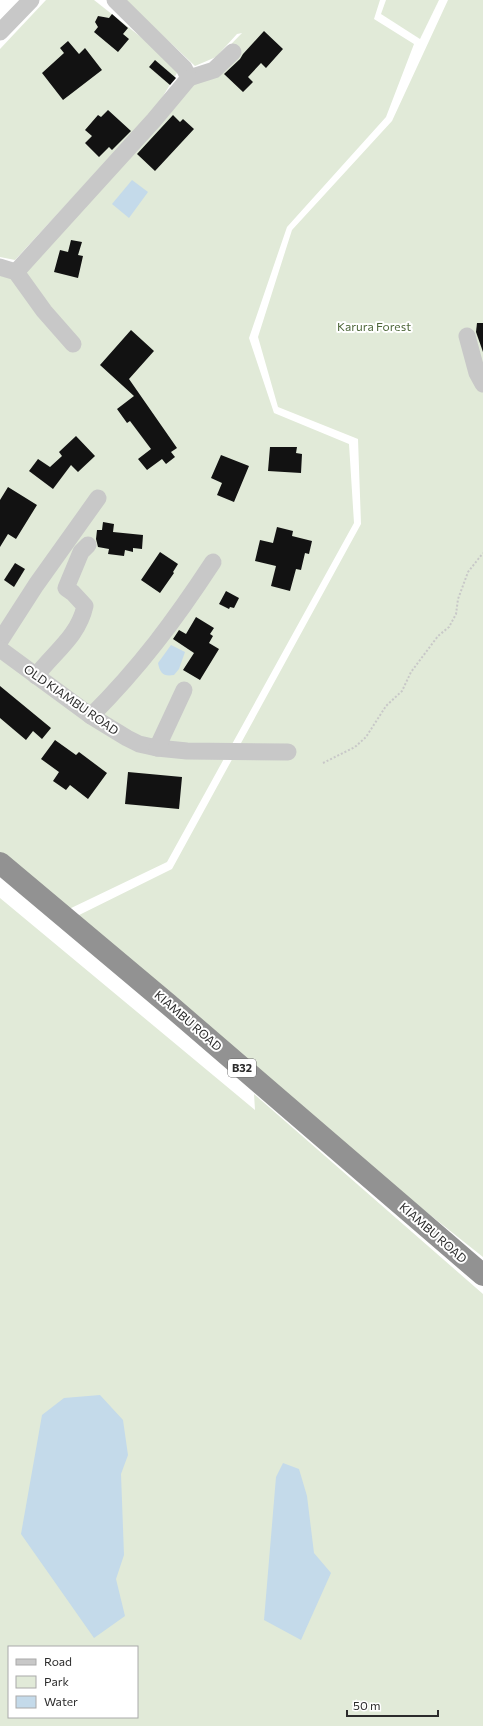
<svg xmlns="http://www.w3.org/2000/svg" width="483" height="1726" viewBox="0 0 483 1726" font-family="Commissioner,sans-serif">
	<rect width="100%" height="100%" fill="#fff"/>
	<g fill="#e1ead8" fill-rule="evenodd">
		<polygon points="46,0 94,0 180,68 157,106 15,260 0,257 0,49"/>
		<polygon points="125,0 380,0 374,19 414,44 386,117 287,227 249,338 274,413 349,444 354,523 167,862 67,910 0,852 0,261 11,264 18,262 242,33 237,34 216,57 195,66"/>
		<polygon points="386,0 439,0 420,39 381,14"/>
		<polygon points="448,0 483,0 483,1257 63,923 172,869 361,524 358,439 278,407 258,337 292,230 392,121"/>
		<path d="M0,898L255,1110L254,1094L483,1294V1726H0ZM9,1647H137V1717H9Z"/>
	</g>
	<g fill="#c4daea">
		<polygon points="132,180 148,192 129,218 112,204"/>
		<path d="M171,645L185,652L179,669L174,675C163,677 160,673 158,663Z"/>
		<polygon points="100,1395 123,1420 128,1455 121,1474 124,1555 116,1579 125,1616 94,1638 21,1534 42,1415 64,1398"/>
		<polygon points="283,1463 299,1469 307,1496 314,1553 331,1573 301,1640 264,1620 276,1477"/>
	</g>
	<g fill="#121212">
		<polygon points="112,14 128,28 123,34 129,39 118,52 94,32 98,27 95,22 98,16 109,18"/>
		<polygon points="264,31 283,49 266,68 261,63 248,77 253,82 243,92 224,74 240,59 243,54"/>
		<polygon points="68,41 79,54 85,48 102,70 63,100 42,73 64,53 60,48"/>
		<polygon points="155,60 176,78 170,85 149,67"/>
		<polygon points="108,110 131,131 112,150 109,147 99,157 85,143 92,136 85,130 98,115 101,117"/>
		<polygon points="173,115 180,122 183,119 194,129 155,171 137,154"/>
		<polygon points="71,240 82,242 78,255 83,256 78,278 54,272 60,250 68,252"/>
		<polygon points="477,323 483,323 483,352 476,332"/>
		<polygon points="131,330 154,351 129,379 177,448 171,452 175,457 166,464 162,459 147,470 138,459 151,449 130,421 127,423 117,409 134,396 100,365"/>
		<polygon points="76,436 95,456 78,472 71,465 53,489 29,471 38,459 50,467 62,456 59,452"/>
		<polygon points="270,447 297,447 296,453 302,454 301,473 268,471"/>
		<polygon points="221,455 249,466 234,502 217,495 222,483 211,478"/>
		<polygon points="8,487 37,505 16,539 8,534 0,547 0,500"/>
		<polygon points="103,522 114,524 113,532 143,535 142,549 133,548 133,552 125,550 124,556 108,554 109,549 98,547 96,539 97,530 102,530"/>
		<polygon points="277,527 293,531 292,536 312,541 309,554 305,553 301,570 296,569 290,591 271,586 276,566 255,561 260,540 273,543"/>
		<polygon points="160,552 178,564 173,572 174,573 160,593 141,580"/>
		<polygon points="15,563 25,569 14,587 4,580"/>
		<polygon points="226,591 239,598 234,608 230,607 229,609 219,604"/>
		<polygon points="196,617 214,628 210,634 213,636 209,643 219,649 200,680 183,670 194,653 173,639 179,630 186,634"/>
		<polygon points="0,686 51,728 42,739 33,731 26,740 0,718"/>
		<polygon points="55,740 76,755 79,752 107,773 88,799 70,785 66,790 53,781 59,772 41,759"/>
		<polygon points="128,772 182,777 179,809 125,804"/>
	</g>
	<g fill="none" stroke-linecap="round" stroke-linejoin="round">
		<polyline stroke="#c8c8c8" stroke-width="2" stroke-dasharray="2 2" stroke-linecap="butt" points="323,763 355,747 366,737 386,706 402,691 411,672 438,636 449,627 456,614 458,599 468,572 483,553"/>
		<g stroke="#c8c8c8" stroke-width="17">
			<polyline points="115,0 184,68 189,78 214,70 233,52"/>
			<polyline points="0,32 31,0"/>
			<polyline points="0,267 16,272 44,311 73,344"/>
			<polyline points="16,272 154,120 189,78"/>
			<polyline points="467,336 477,373 483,384"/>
			<polyline points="0,641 36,585 98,498"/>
			<polyline points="0,649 91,716 127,738 139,744 157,748 187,751 288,752"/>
			<path d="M36,676C54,652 78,637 85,606L73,593L66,588L81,552L88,545"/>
			<path d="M91,716C140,667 175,620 213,562"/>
			<polyline points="157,748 184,690"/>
		</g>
		<polyline stroke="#929292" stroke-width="22" points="0,863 168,1004 483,1275"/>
	</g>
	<g text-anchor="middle" stroke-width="4" stroke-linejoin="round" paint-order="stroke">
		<rect fill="#fff" stroke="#6b6b6b" stroke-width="1" x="228" y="1059" width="28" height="18" rx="3"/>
		<g font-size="11" font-weight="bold" fill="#2b2b2b">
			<text x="242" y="1072">B32</text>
		</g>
		<g font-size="12" fill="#4d6739" stroke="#fff">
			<text x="374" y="331">Karura Forest</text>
		</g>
		<g font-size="12" fill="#2b2b2b" stroke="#fff">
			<text transform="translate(71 700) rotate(35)" y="4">OLD KIAMBU ROAD</text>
			<text transform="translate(188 1021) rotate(41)" y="4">KIAMBU ROAD</text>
			<text transform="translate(433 1233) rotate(41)" y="4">KIAMBU ROAD</text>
		</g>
	</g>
	<rect x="8" y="1646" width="130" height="72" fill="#ffffff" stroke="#aaaaaa"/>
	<rect x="16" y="1659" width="20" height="6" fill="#c8c8c8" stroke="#aaaaaa"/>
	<text x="44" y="1666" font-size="12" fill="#2b2b2b">Road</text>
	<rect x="16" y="1676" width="20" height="12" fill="#e1ead8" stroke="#aaaaaa"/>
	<text x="44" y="1686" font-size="12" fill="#2b2b2b">Park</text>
	<rect x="16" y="1696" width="20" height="12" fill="#c4daea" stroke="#aaaaaa"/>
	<text x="44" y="1706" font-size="12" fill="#2b2b2b">Water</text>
	<path d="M347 1710v6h91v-6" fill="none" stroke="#2b2b2b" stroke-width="2"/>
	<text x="353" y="1710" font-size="12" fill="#2b2b2b" stroke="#ffffff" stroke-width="3" paint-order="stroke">50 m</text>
</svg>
